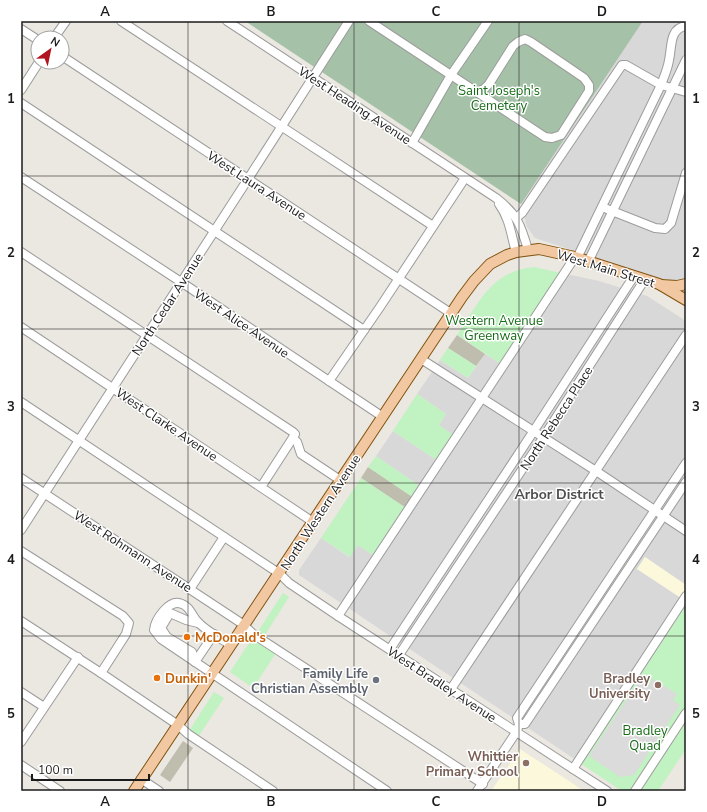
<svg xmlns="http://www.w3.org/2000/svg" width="707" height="812" viewBox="0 0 707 812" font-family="'Nunito Sans',sans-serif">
	<rect width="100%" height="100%" fill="#ebe7e1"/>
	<g fill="#d9d8d8">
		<polygon points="643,21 686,21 686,279 670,282 535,238 527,227 521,204"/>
		<polygon points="561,273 599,281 647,296 686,321 686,585 645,557 637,569 681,598 576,760 299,575 299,570 321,538 349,557 358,545 374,556 421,487 376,456 393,431 438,461 439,425 446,414 417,394 440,360 468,378 485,354 501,364"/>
	</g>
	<g fill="#fbf8db">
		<polygon points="645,557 686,585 686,591 681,598 637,569"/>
		<polygon points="520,749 563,777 584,791 491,791"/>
	</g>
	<g fill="#bebdae">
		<polygon points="457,335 485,354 476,366 448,348"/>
		<polygon points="368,467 414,498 406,508 361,478"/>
		<polygon points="183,741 193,748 170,782 160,775"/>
	</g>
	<polygon fill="#a5c1a7" points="245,21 643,21 521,204"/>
	<g fill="#c1f2c1">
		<path d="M534,267L561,273L501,364L457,335C479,303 491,271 534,267Z"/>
		<polygon points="448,348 476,366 468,378 440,360"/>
		<polygon points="417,394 446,414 439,425 455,436 438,461 393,431"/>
		<polygon points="376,456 421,487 414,498 368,467"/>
		<polygon points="361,478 406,508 374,556 358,545 350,557 321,538"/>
		<polygon points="283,593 289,597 263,638 257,633"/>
		<polygon points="686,603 686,749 658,791 622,791 580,763"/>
		<polygon points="253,637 276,653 253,688 230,672"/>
		<polygon points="214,692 224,698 198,737 189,731"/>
	</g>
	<polygon fill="#dbdbdb" points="653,679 677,694 673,700 680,705 634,775 620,777 589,756 639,681 648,686"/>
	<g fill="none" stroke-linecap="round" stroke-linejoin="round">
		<g stroke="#9c9c9c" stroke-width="10">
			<g id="minor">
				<polyline points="121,21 433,226"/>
				<path d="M227,21L496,198C517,214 521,225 528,250"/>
				<polyline points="369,21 545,137 552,138 561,135 589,91 589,85 584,78 531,42 525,39 518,42 513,46 489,84 484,89 476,92"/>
				<polyline points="21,29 38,40"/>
				<polyline points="54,38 66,21"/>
				<polyline points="62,56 452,314"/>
				<polyline points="21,90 39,62"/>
				<polyline points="21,103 364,330"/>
				<polyline points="412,143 451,75 488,21"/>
				<polyline points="21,177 181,282 383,417"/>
				<path d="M499,204C510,219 511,235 516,252"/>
				<polyline points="607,209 655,228 665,229 671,223 686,173"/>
				<polyline points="516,218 522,213 622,65 626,65 661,85 686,92"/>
				<polyline points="21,252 293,432 295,434 294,436 261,487"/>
				<path d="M577,258L661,85C664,77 668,68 669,60C672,48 669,28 686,26"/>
				<polyline points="588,262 686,60"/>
				<polyline points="21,327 313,522"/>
				<polyline points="421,359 596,471 686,531"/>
				<polyline points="329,381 380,307 465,178"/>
				<polyline points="21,402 280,574 289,583 338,616 607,791"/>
				<polyline points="293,438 297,442 301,454 340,480"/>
				<polyline points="21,478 232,617 244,625 253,634 483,784"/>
				<polyline points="21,530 248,179 349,21"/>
				<polyline points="21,551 123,616 129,623 126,634 101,673"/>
				<polyline points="190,589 224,537"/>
				<polyline points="338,616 575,257"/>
				<polyline points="21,621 101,673 178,725 188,734 273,791"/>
				<path d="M231,645C220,638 205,631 196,620C192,615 189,606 182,604C169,598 155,620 154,630L161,639L387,791"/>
				<polyline points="390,649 533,432 634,276"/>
				<polyline points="399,655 543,438 645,279"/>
				<polyline points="195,662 192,652 167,637 161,628 170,613 186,620 198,623"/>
				<polyline points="195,662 214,634"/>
				<polyline points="451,689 686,335"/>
				<polyline points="21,692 44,707"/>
				<polyline points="519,724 525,724 686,482"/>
				<polyline points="21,742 78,657"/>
				<polyline points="21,765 60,791"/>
				<polyline points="573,769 686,596"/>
				<polyline points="141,779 159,791"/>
				<polyline points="477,791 517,731 519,724 517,718 686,463"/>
				<polyline points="635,791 686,713"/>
			</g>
		</g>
		<g stroke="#825310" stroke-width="12">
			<g id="major">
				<polyline points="661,285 677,286 686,284"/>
				<polyline points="134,791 462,297 474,281 490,264 507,255 516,252 539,249 575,257 659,284 686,300"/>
			</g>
		</g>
		<use href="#minor" stroke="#fff" stroke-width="8"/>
		<use href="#major" stroke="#f1c8a1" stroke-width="10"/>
	</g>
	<path fill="none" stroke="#1b1b1b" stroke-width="1" stroke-opacity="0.55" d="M188,21V791M354,21V791M519,21V791M21,176H686M21,329H686M21,483H686M21,636H686"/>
	<g fill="#e8710a" stroke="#fff" stroke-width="1.5">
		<circle cx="187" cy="637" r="4"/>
		<circle cx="157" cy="678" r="4"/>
	</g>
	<circle fill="#6b7280" stroke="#fff" stroke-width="1.5" cx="376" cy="680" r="4"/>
	<g fill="#8d6e63" stroke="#fff" stroke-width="1.5">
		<circle cx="658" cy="685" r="4"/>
		<circle cx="526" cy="763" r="4"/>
	</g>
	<g text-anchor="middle" stroke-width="3" stroke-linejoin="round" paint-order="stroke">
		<g font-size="13" fill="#166b17" stroke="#fff">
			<text x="499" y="95">Saint Joseph's<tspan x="499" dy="15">Cemetery</tspan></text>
			<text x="494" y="325">Western Avenue<tspan x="494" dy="15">Greenway</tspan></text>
			<text x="645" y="735">Bradley<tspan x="645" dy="15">Quad</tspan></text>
		</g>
		<g font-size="13" fill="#1b1b1b" stroke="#fff">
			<text transform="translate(355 105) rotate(33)" y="5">West Heading Avenue</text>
			<text transform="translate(257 185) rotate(33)" y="5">West Laura Avenue</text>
			<text transform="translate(606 268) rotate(17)" y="5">West Main Street</text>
			<text transform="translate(167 304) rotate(-57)" y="5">North Cedar Avenue</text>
			<text transform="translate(242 323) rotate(34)" y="5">West Alice Avenue</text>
			<text transform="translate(556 418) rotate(-57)" y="5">North Rebecca Place</text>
			<text transform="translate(167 424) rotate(34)" y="5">West Clarke Avenue</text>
			<text transform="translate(320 512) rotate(-57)" y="5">North Western Avenue</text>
			<text transform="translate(133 551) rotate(33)" y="5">West Rohmann Avenue</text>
			<text transform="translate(442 684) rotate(33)" y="5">West Bradley Avenue</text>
		</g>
		<g font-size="13" font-weight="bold" fill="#c56008" stroke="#fff" text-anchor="start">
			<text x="195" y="642">McDonald's</text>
			<text x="165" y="683">Dunkin'</text>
		</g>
		<g font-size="13" font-weight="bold" fill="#5b616d" stroke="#fff" text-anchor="end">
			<text x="368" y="678">Family Life<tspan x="368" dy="15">Christian Assembly</tspan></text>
		</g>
		<g font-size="13" font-weight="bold" fill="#785e54" stroke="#fff" text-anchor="end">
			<text x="650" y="683">Bradley<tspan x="650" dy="15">University</tspan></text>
			<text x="518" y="761">Whittier<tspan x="518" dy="15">Primary School</tspan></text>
		</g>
		<g font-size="14" font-weight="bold" fill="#4e4e4e" stroke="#fff">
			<text x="559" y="499">Arbor District</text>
		</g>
	</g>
	<rect width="707" height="812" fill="none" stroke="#ffffff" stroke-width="44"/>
	<g transform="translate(50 50) rotate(33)"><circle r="19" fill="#ffffff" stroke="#a4a4a4"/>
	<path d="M0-3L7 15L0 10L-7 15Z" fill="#b01521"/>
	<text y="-6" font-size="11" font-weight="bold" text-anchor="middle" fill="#1b1b1b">N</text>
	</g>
	<path d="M32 774v6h117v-6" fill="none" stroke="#1b1b1b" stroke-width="2"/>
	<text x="38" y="774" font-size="12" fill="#1b1b1b" stroke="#ffffff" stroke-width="3" paint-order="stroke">100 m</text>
	<rect x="22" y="22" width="663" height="768" fill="none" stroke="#1b1b1b" stroke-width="1.5"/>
	<g font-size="13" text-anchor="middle" font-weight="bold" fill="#1b1b1b">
		<text x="105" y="16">A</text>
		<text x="271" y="16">B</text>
		<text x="436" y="16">C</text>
		<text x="602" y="16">D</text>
		<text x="11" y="103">1</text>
		<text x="696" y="103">1</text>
		<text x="11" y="257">2</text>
		<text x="696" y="257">2</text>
		<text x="11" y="411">3</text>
		<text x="696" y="411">3</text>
		<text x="11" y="564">4</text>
		<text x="696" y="564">4</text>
		<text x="11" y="718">5</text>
		<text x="696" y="718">5</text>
		<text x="105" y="806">A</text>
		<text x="271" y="806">B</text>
		<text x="436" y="806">C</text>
		<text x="602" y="806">D</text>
	</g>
</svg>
